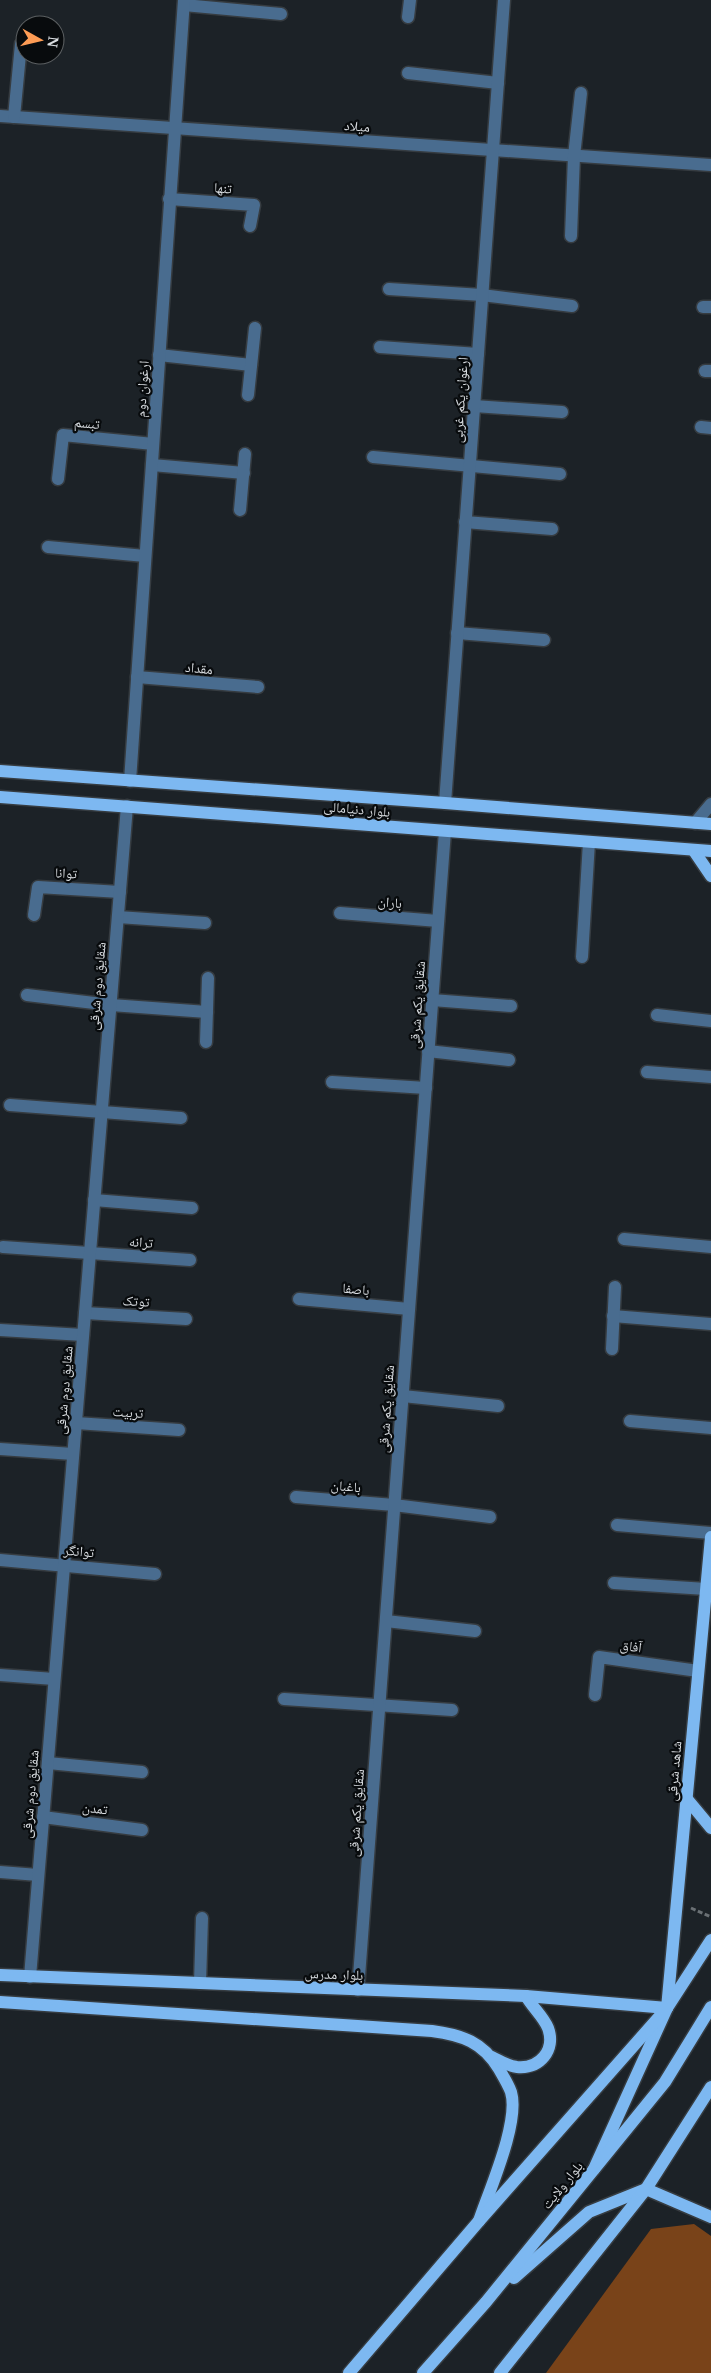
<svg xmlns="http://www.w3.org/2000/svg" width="711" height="2373" viewBox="0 0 711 2373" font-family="'Noto Serif','Noto Naskh Arabic',serif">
	<rect width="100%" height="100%" fill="#1c2227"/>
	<polygon fill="#794319" points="694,2224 711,2236 711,2373 546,2373 651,2229"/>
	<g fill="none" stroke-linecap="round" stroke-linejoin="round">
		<g stroke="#363c41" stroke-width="15">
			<g id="minor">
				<polyline points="184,5 281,14"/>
				<polyline points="408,17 410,0"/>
				<polyline points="408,73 498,83"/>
				<polyline points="0,116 711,165"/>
				<polyline points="14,117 21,44"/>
				<polyline points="169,199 254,205 250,226"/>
				<polyline points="571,236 574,156 581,93"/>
				<polyline points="389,289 482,295 572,306"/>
				<polyline points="703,307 711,307"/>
				<polyline points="380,347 478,354"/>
				<polyline points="159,355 251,365"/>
				<polyline points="705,371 711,371"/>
				<polyline points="248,395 255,328"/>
				<polyline points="474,406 562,412"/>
				<polyline points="701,427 711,428"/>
				<polyline points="373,457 560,474"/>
				<polyline points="152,465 244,473"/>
				<polyline points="58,479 63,435 153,444"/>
				<polyline points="240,510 245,454"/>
				<polyline points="465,522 552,529"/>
				<polyline points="48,547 145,556"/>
				<polyline points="457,633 544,640"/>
				<polyline points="137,677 258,687"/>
				<polyline points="130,781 184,0"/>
				<polyline points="445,803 504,0"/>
				<polyline points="695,823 711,804"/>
				<polyline points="340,913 438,921"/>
				<polyline points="34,915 38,887 120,892"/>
				<polyline points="118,917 205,923"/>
				<polyline points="582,957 589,842"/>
				<polyline points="27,995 111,1005 207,1012"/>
				<polyline points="432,1000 511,1006"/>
				<polyline points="657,1015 711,1021"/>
				<polyline points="206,1042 208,978"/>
				<polyline points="428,1051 509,1060"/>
				<polyline points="647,1072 711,1077"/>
				<polyline points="332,1082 426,1088"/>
				<polyline points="10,1105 181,1118"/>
				<polyline points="94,1200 192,1208"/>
				<polyline points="624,1239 711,1247"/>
				<polyline points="3,1247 190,1260"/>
				<polyline points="299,1299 409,1309"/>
				<polyline points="85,1313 186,1319"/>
				<polyline points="613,1316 711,1324"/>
				<polyline points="0,1330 83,1335"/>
				<polyline points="612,1349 615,1287"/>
				<polyline points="403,1396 498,1406"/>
				<polyline points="630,1421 711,1428"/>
				<polyline points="76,1423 179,1430"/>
				<polyline points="0,1449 73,1454"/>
				<polyline points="296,1497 394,1505 490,1517"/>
				<polyline points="617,1525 711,1533"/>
				<polyline points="0,1560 155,1574"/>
				<polyline points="614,1583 706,1589"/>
				<polyline points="386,1621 475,1631"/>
				<polyline points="0,1675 54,1679"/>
				<polyline points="595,1695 599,1657 698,1671"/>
				<polyline points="284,1699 452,1710"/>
				<polyline points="48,1763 142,1772"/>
				<polyline points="43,1817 142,1830"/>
				<polyline points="0,1872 38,1875"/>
				<polyline points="30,1977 127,806"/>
				<polyline points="200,1983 202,1918"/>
				<polyline points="358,1990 445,831"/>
			</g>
		</g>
		<g stroke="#363c41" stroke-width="15">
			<g id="major">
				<polyline points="0,771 445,803 711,824"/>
				<polyline points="0,797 711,851"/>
				<polyline points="694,851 711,876"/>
				<polyline points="687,1799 711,1828"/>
				<polyline points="0,1975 526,1996 667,2008"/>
				<path d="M0,2002L432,2031C462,2035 483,2042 499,2069C503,2076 508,2084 511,2092C520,2122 489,2191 479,2221"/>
				<path d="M492,2057C500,2061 508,2066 517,2067C540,2069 556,2050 548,2028C543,2016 532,2007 526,1996"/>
				<polyline points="594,2169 667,2008 711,1537"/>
				<polyline points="514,2278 589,2212 646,2189 711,2217"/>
				<polyline points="349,2373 479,2221 667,2008 711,1940"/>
				<polyline points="423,2373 486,2302 665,2082 711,2007"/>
				<polyline points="500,2373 646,2189 711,2087"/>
			</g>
		</g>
		<polyline stroke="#6a7074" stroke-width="3" stroke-dasharray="5 2.5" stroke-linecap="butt" points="691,1908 711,1917"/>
		<use href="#minor" stroke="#496c8f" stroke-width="12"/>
		<use href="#major" stroke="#7db8f1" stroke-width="12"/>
	</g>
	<g text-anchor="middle" stroke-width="4.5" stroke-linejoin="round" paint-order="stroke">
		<g font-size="14" fill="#d8dce0" stroke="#080b0d">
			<text transform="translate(357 126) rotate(4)" y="5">میلاد</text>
			<text transform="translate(223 188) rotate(4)" y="5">تنها</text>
			<text transform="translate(142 389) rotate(-86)" y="5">ارغوان دوم</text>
			<text transform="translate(460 400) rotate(-86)" y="5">ارغوان یکم غربی</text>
			<text transform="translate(87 423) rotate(5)" y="5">تبسم</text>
			<text transform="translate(199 668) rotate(5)" y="5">مقداد</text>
			<text transform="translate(357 809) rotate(5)" y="5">بلوار دنیامالی</text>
			<text transform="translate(66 873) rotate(3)" y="5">توانا</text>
			<text transform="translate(390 902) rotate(5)" y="5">باران</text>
			<text transform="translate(97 986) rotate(-85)" y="5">شقایق دوم شرقی</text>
			<text transform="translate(417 1005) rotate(-86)" y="5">شقایق یکم شرقی</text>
			<text transform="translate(141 1242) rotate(4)" y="5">ترانه</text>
			<text transform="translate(356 1289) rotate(5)" y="5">باصفا</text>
			<text transform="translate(136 1301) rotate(3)" y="5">توتک</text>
			<text transform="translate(64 1390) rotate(-85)" y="5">شقایق دوم شرقی</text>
			<text transform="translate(386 1409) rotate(-86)" y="5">شقایق یکم شرقی</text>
			<text transform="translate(128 1412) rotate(4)" y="5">تربیت</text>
			<text transform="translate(346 1486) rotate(5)" y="5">باغبان</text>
			<text transform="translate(79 1551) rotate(5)" y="5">توانگر</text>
			<text transform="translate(631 1646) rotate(8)" y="5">آفاق</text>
			<text transform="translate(674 1771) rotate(-85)" y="5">شاهد شرقی</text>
			<text transform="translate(30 1794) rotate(-85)" y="5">شقایق دوم شرقی</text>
			<text transform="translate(95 1808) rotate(7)" y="5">تمدن</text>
			<text transform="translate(356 1813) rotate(-86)" y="5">شقایق یکم شرقی</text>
			<text transform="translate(334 1974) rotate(2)" y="5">بلوار مدرس</text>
			<text transform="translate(562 2185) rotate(-51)" y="5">بلوار ولایت</text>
		</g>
	</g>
	<g transform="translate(40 40) rotate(98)"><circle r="24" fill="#080b0d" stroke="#5b5f61"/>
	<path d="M0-4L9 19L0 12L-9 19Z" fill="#fd9c55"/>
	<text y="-8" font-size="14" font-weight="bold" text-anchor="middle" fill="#d8dce0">N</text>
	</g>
</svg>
